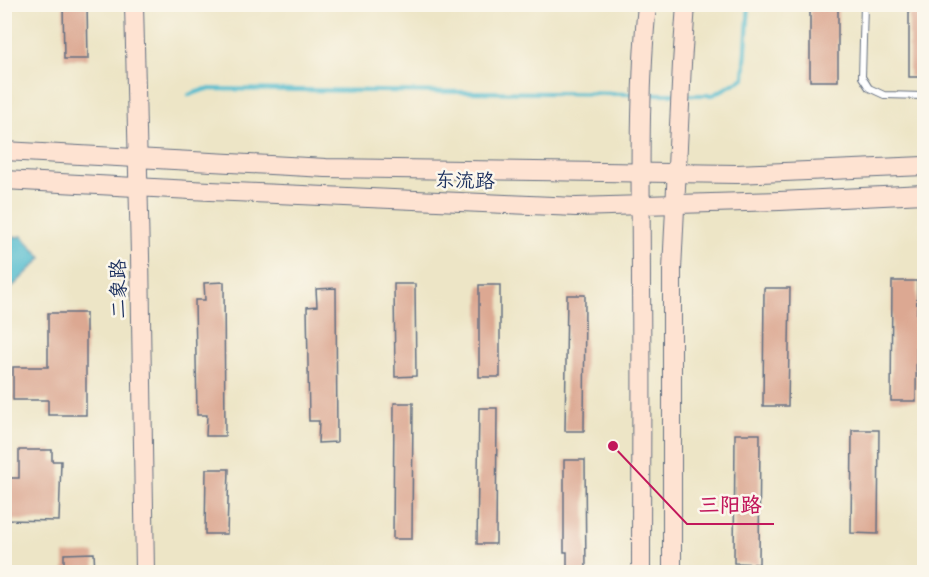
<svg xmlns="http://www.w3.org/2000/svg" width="929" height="577" viewBox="0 0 929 577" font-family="'Indie Flower','LXGW WenKai TC',sans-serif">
	<rect width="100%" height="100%" fill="#fbf7ec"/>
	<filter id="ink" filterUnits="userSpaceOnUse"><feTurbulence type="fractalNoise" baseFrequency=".0167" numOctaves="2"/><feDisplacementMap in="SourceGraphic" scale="12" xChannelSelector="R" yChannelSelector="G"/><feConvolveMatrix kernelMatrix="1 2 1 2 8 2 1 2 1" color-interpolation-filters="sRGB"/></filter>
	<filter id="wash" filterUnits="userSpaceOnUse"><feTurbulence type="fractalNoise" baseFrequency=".008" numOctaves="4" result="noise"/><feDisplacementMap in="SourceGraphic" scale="24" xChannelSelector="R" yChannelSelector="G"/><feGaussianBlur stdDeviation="1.35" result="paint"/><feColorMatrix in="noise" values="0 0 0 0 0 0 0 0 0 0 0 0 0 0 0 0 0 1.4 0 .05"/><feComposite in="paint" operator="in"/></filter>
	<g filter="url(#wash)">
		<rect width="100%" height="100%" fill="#ede5c6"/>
		<polygon fill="#51bbce" stroke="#367596" stroke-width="1.5" points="22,236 42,258 5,294 5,239"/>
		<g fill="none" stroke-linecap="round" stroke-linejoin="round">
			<g stroke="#51bbce" stroke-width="4">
				<polyline points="646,94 674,94"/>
				<polyline points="189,95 206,89 635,94"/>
				<polyline points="685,95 713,95 744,78 749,4"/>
			</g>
		</g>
		<g id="blocks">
			<g fill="#dca892">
				<polygon points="63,4 87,4 88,59 64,59"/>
				<rect x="810" y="4" width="28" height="77"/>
				<rect x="909" y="4" width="15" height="73"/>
				<polygon points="892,281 917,281 916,401 891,401"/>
				<polygon points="224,282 225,436 206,436 207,415 197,415 195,300 205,300 204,283"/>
				<polygon points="394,284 415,284 416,376 395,377"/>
				<rect x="479" y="285" width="21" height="92"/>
				<polygon points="336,288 337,442 318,443 319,421 309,421 307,307 317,306 316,289"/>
				<polygon points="764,288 790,288 788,406 763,406"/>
				<polygon points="567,295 585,295 584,431 565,431"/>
				<polygon points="48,313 86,313 86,415 48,415 48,400 13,400 13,367 48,367"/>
				<polygon points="394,403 413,403 412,539 393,539"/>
				<polygon points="479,408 497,408 496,544 477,544"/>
				<polygon points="852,430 879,430 878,534 851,533"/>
				<polygon points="735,434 760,434 759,564 734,563"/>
				<polygon points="19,450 52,450 52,461 61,461 59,521 4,520 4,478 19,478"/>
				<polygon points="564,460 585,460 586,573 567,573 567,552 564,552"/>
				<polygon points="206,469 229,469 227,534 205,534"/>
				<polygon points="94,553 95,573 64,573 64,554"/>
			</g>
		</g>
	</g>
	<g filter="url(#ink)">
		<use href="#blocks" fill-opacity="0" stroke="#646f82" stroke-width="1.5"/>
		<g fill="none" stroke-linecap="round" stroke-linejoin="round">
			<g stroke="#646f82" stroke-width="8">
				<polyline id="lane" points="864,4 862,77 869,88 884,95 924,96"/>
			</g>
			<g stroke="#646f82" stroke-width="20">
				<g id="secondary">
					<polyline points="134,4 140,256 145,572"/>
					<polyline points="4,151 326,168 737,174 924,166"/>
					<polyline points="4,180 210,191 576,207 780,201 924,194"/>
					<path d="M641,572C641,477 642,382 641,286C641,192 638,98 647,4"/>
					<polyline points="672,572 672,270 682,64 686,4"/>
				</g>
			</g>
			<use href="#lane" stroke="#fff" stroke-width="6"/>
			<use href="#secondary" stroke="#fee3d2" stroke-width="18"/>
		</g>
	</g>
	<g text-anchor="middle" stroke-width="5" stroke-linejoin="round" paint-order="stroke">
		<g font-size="20" fill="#1b2f5e" stroke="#fbf7ec">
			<text transform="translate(465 180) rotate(2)" y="7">东流路</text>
			<text transform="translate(118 289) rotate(-91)" y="7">二象路</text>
		</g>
	</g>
	<path fill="none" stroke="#c2185b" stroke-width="2" d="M613 446L687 524H774"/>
	<circle fill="#c2185b" stroke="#fbf7ec" stroke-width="2" cx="613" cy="446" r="6"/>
	<g font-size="21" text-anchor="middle" font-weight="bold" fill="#c2185b" stroke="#fbf7ec" stroke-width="5" stroke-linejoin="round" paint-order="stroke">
		<text x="730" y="512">三阳路</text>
	</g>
	<rect width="929" height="577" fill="none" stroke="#fbf7ec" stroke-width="24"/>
</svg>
